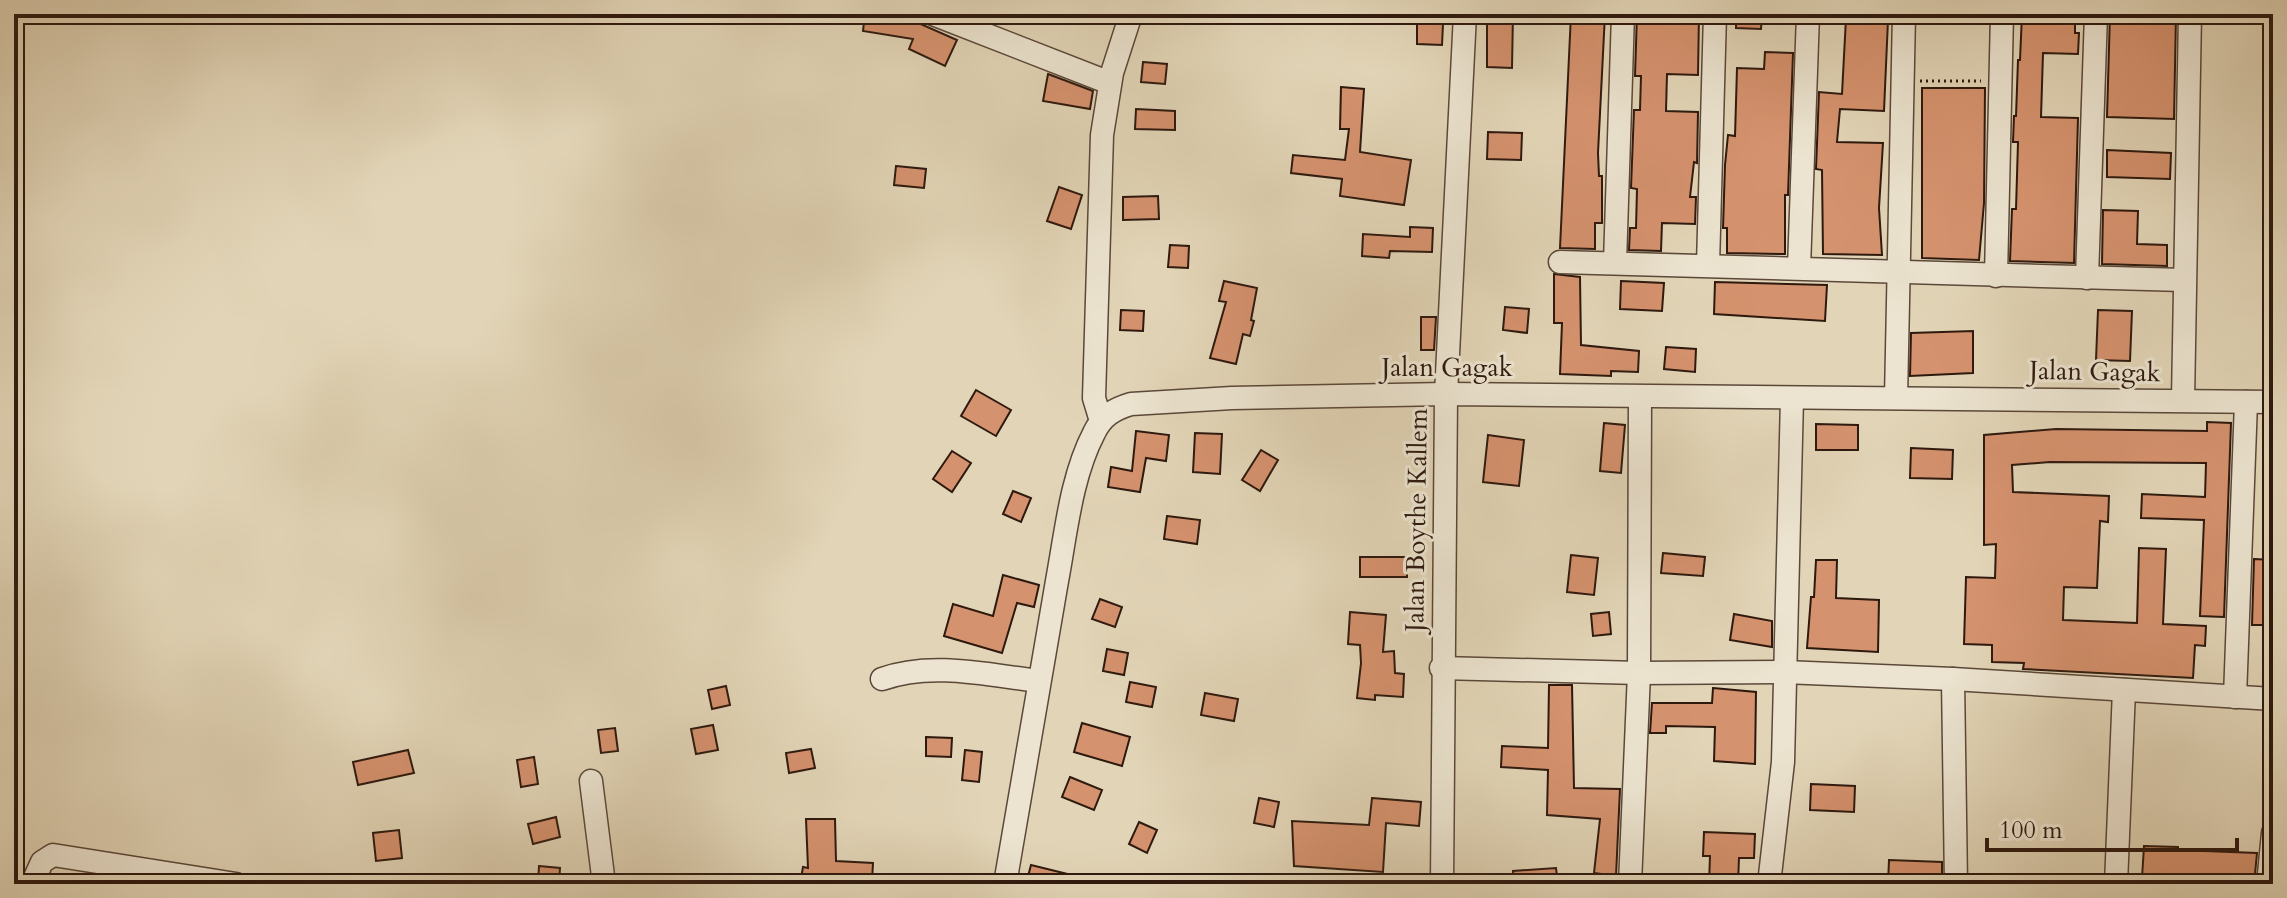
<svg xmlns="http://www.w3.org/2000/svg" width="2287" height="898" viewBox="0 0 2287 898" font-family="Cardo,serif">
	<rect width="100%" height="100%" fill="#e2d5b7"/>
	<filter id="stains"><feTurbulence type="fractalNoise" baseFrequency=".0025" numOctaves="4"/><feColorMatrix values="0 0 0 0 .2 0 0 0 0 .09 0 0 0 0 .02 0 0 0 .5 -.17"/></filter>
	<radialGradient id="worn" r=".72"><stop offset=".6" stop-color="#630" stop-opacity="0"/><stop offset="1" stop-color="#630" stop-opacity=".3"/></radialGradient>
	<g fill="#d5926e" stroke="#2e190f" stroke-width="2">
		<polygon points="865,14 898,14 957,40 945,66 909,49 913,39 863,31"/>
		<polygon points="1487,14 1513,14 1512,68 1487,67"/>
		<polygon points="1571,14 1605,14 1598,153 1599,176 1602,176 1602,223 1595,223 1595,249 1560,248"/>
		<polygon points="1637,14 1699,14 1698,75 1667,74 1666,111 1698,112 1697,163 1694,162 1690,197 1696,197 1695,224 1662,223 1661,251 1629,250 1630,228 1636,228 1637,189 1631,188 1634,110 1640,110 1641,76 1635,76"/>
		<polygon points="1736,14 1762,14 1761,29 1736,28"/>
		<polygon points="2022,14 2075,14 2075,33 2079,33 2078,54 2043,53 2041,117 2078,118 2074,263 2010,261 2012,209 2016,209 2018,142 2013,142 2014,116 2016,116 2018,60 2020,60"/>
		<polygon points="2110,14 2176,14 2174,119 2107,117"/>
		<polygon points="1846,18 1888,20 1884,111 1840,109 1837,142 1883,143 1879,208 1882,255 1823,254 1822,170 1816,169 1819,92 1842,94"/>
		<polygon points="1417,23 1443,24 1442,45 1417,44"/>
		<polygon points="1765,52 1793,53 1788,195 1785,195 1785,254 1727,253 1727,228 1723,228 1725,165 1728,135 1735,136 1737,68 1764,69"/>
		<polygon points="1143,62 1167,64 1165,84 1141,82"/>
		<polygon points="1048,74 1093,91 1090,109 1043,101"/>
		<polygon points="1341,87 1364,89 1360,152 1411,160 1404,205 1340,196 1342,179 1291,173 1293,155 1345,160 1349,129 1340,129"/>
		<polygon points="1922,88 1985,88 1984,203 1979,260 1922,258"/>
		<polygon points="1136,109 1175,111 1175,130 1135,129"/>
		<polygon points="1488,132 1522,133 1521,160 1487,159"/>
		<polygon points="2107,150 2171,153 2170,179 2107,177"/>
		<polygon points="896,166 926,169 924,188 894,185"/>
		<polygon points="1059,187 1082,195 1071,229 1047,221"/>
		<polygon points="1158,196 1159,219 1123,220 1123,197"/>
		<polygon points="2103,210 2138,211 2137,244 2167,245 2167,266 2102,264"/>
		<polygon points="1410,227 1433,228 1432,252 1390,251 1389,258 1362,256 1363,234 1410,237"/>
		<polygon points="1170,245 1189,246 1188,268 1168,267"/>
		<polygon points="1554,274 1580,277 1581,345 1639,351 1638,372 1611,371 1611,376 1560,374 1562,323 1554,323"/>
		<polygon points="1224,281 1257,288 1251,320 1254,321 1250,336 1243,334 1236,364 1210,358 1226,302 1219,301"/>
		<polygon points="1621,281 1664,283 1662,311 1620,309"/>
		<polygon points="1715,282 1827,285 1825,321 1714,314"/>
		<polygon points="1505,307 1529,309 1527,333 1503,330"/>
		<polygon points="1121,310 1144,311 1143,331 1120,330"/>
		<polygon points="2098,310 2132,311 2130,361 2096,360"/>
		<polygon points="1421,317 1436,317 1434,350 1421,350"/>
		<polygon points="1973,331 1973,373 1910,376 1911,333"/>
		<polygon points="1666,347 1696,349 1695,372 1664,369"/>
		<polygon points="976,390 1011,410 996,436 961,416"/>
		<polygon points="2207,422 2231,423 2224,617 2200,616 2204,520 2141,518 2142,494 2205,497 2206,463 2050,462 2012,465 2013,492 2109,496 2108,522 2100,521 2097,588 2064,587 2063,620 2137,623 2139,548 2166,549 2163,624 2206,626 2205,646 2195,645 2193,678 2023,669 2024,663 1992,662 1992,645 1964,644 1966,577 1995,578 1996,544 1984,545 1984,435 2056,429 2207,431"/>
		<polygon points="1604,423 1625,425 1621,473 1600,471"/>
		<polygon points="1816,424 1858,425 1858,450 1816,450"/>
		<polygon points="1136,431 1169,435 1166,461 1146,458 1140,492 1108,487 1111,467 1132,471"/>
		<polygon points="1195,433 1222,434 1220,474 1193,472"/>
		<polygon points="1488,435 1524,440 1519,486 1483,482"/>
		<polygon points="1911,448 1953,450 1952,479 1910,478"/>
		<polygon points="1261,450 1278,460 1260,491 1242,480"/>
		<polygon points="952,451 971,463 952,492 933,479"/>
		<polygon points="1013,491 1031,498 1021,522 1003,514"/>
		<polygon points="1167,516 1200,520 1197,544 1164,539"/>
		<polygon points="1663,553 1705,557 1703,576 1661,573"/>
		<polygon points="1571,555 1598,558 1594,595 1567,592"/>
		<rect x="1360" y="557" width="47" height="20"/>
		<polygon points="2254,559 2273,560 2273,625 2252,625"/>
		<polygon points="1816,560 1837,560 1836,598 1879,600 1878,652 1807,648 1811,597 1814,597"/>
		<polygon points="1003,575 1039,585 1034,607 1017,603 1002,653 944,636 953,604 993,616"/>
		<polygon points="1100,599 1122,607 1115,627 1092,619"/>
		<polygon points="1350,612 1386,615 1383,652 1394,651 1395,673 1404,674 1403,697 1375,695 1375,700 1357,698 1361,663 1360,645 1348,644"/>
		<polygon points="1609,612 1611,634 1593,636 1591,614"/>
		<polygon points="1734,614 1772,621 1772,647 1730,640"/>
		<polygon points="1107,649 1128,653 1124,675 1103,671"/>
		<polygon points="1130,682 1156,687 1152,707 1126,702"/>
		<polygon points="1549,685 1572,685 1574,788 1620,789 1616,876 1594,873 1600,819 1547,815 1548,770 1501,767 1502,746 1548,748"/>
		<polygon points="726,686 730,705 712,709 708,690"/>
		<polygon points="1713,688 1756,692 1755,764 1714,761 1715,727 1666,726 1666,733 1650,733 1652,703 1712,703"/>
		<polygon points="1205,693 1238,699 1234,721 1201,715"/>
		<polygon points="1082,723 1130,737 1122,766 1074,752"/>
		<polygon points="713,725 718,750 696,754 691,729"/>
		<polygon points="615,728 618,751 601,753 598,730"/>
		<polygon points="926,737 952,738 951,757 926,756"/>
		<polygon points="811,749 815,768 789,773 786,753"/>
		<polygon points="408,750 414,773 358,785 353,762"/>
		<polygon points="965,750 982,752 979,782 962,780"/>
		<polygon points="534,757 538,784 521,787 517,760"/>
		<polygon points="1070,777 1102,790 1094,810 1062,797"/>
		<polygon points="1811,784 1855,786 1854,812 1810,810"/>
		<polygon points="1259,798 1279,802 1274,827 1254,823"/>
		<polygon points="1372,798 1421,802 1419,826 1386,823 1383,872 1294,866 1292,821 1369,825"/>
		<polygon points="556,817 560,837 533,844 528,824"/>
		<polygon points="806,819 835,819 836,861 873,863 872,882 817,880 816,884 800,884 803,867 808,868"/>
		<polygon points="1139,822 1157,830 1147,853 1129,844"/>
		<polygon points="399,830 402,858 376,861 373,833"/>
		<polygon points="1704,832 1755,834 1754,858 1739,858 1738,884 1709,884 1710,856 1703,856"/>
		<polygon points="2144,846 2178,847 2178,850 2257,853 2254,884 2199,884 2200,881 2142,878"/>
		<polygon points="1889,860 1942,862 1942,884 1888,884"/>
		<polygon points="1031,865 1088,879 1087,884 1026,884"/>
		<polygon points="539,866 560,868 559,884 538,884"/>
		<polygon points="1556,868 1558,884 1514,884 1513,871"/>
	</g>
	<g fill="none" stroke-linecap="round" stroke-linejoin="round">
		<g stroke="#5b4839" stroke-width="25">
			<g id="minor">
				<polyline points="933,14 1110,83"/>
				<polyline points="1560,262 2183,280"/>
				<polyline points="1615,263 1623,14"/>
				<polyline points="1708,265 1715,14"/>
				<polyline points="1799,268 1808,14"/>
				<polyline points="1996,276 2002,14"/>
				<polyline points="2087,278 2096,14"/>
				<polyline points="1896,398 1904,14"/>
				<polyline points="2183,400 2190,14"/>
				<polyline points="1101,421 1094,398 1102,135 1112,73 1131,14"/>
				<polyline points="1441,668 1639,673 1784,672 1953,679 2273,699"/>
				<path d="M882,679C931,661 988,675 1039,681"/>
				<polyline points="1953,679 1956,884"/>
				<polyline points="2235,697 2246,402"/>
				<polyline points="591,781 604,884"/>
				<polyline points="32,884 42,862 53,855 236,884"/>
				<path d="M1005,884C1023,783 1039,682 1057,581C1066,533 1071,477 1094,433C1102,416 1114,409 1131,404L1232,398L1446,394L2273,402"/>
				<polyline points="1442,884 1446,394 1465,14"/>
				<polyline points="1630,884 1639,673 1640,397"/>
				<polyline points="1769,884 1783,762 1792,398"/>
				<polyline points="2116,884 2124,690"/>
				<polyline points="2268,884 2273,833"/>
			</g>
		</g>
		<polyline stroke="#2e190f" stroke-width="3" stroke-dasharray="2 4" stroke-linecap="butt" points="1920,81 1981,81"/>
		<use href="#minor" stroke="#ece4d0" stroke-width="22"/>
	</g>
	<g text-anchor="middle" stroke-width="6" stroke-linejoin="round" paint-order="stroke">
		<g font-size="26" fill="#2e190f" stroke="#ece4d0">
			<text x="1447" y="376">Jalan Gagak</text>
			<text transform="translate(2095 371) rotate(1)" y="9">Jalan Gagak</text>
			<text transform="translate(1416 520) rotate(-89)" y="9">Jalan Boythe Kallem</text>
		</g>
	</g>
	<rect width="2287" height="898" fill="none" stroke="#e2d5b7" stroke-width="48"/>
	<rect x="16" y="16" width="2255" height="866" fill="none" stroke="#2e190f" stroke-width="4"/>
	<rect x="24" y="24" width="2239" height="850" fill="none" stroke="#2e190f" stroke-width="2"/>
	<path d="M1987 838v12h250v-12" fill="none" stroke="#2e190f" stroke-width="4"/>
	<text x="1999" y="838" font-size="24" fill="#2e190f" stroke="#ece4d0" stroke-width="6" paint-order="stroke">100 m</text>
	<rect width="100%" height="100%" filter="url(#stains)"/>
	<rect width="100%" height="100%" fill="url(#worn)"/>
</svg>
